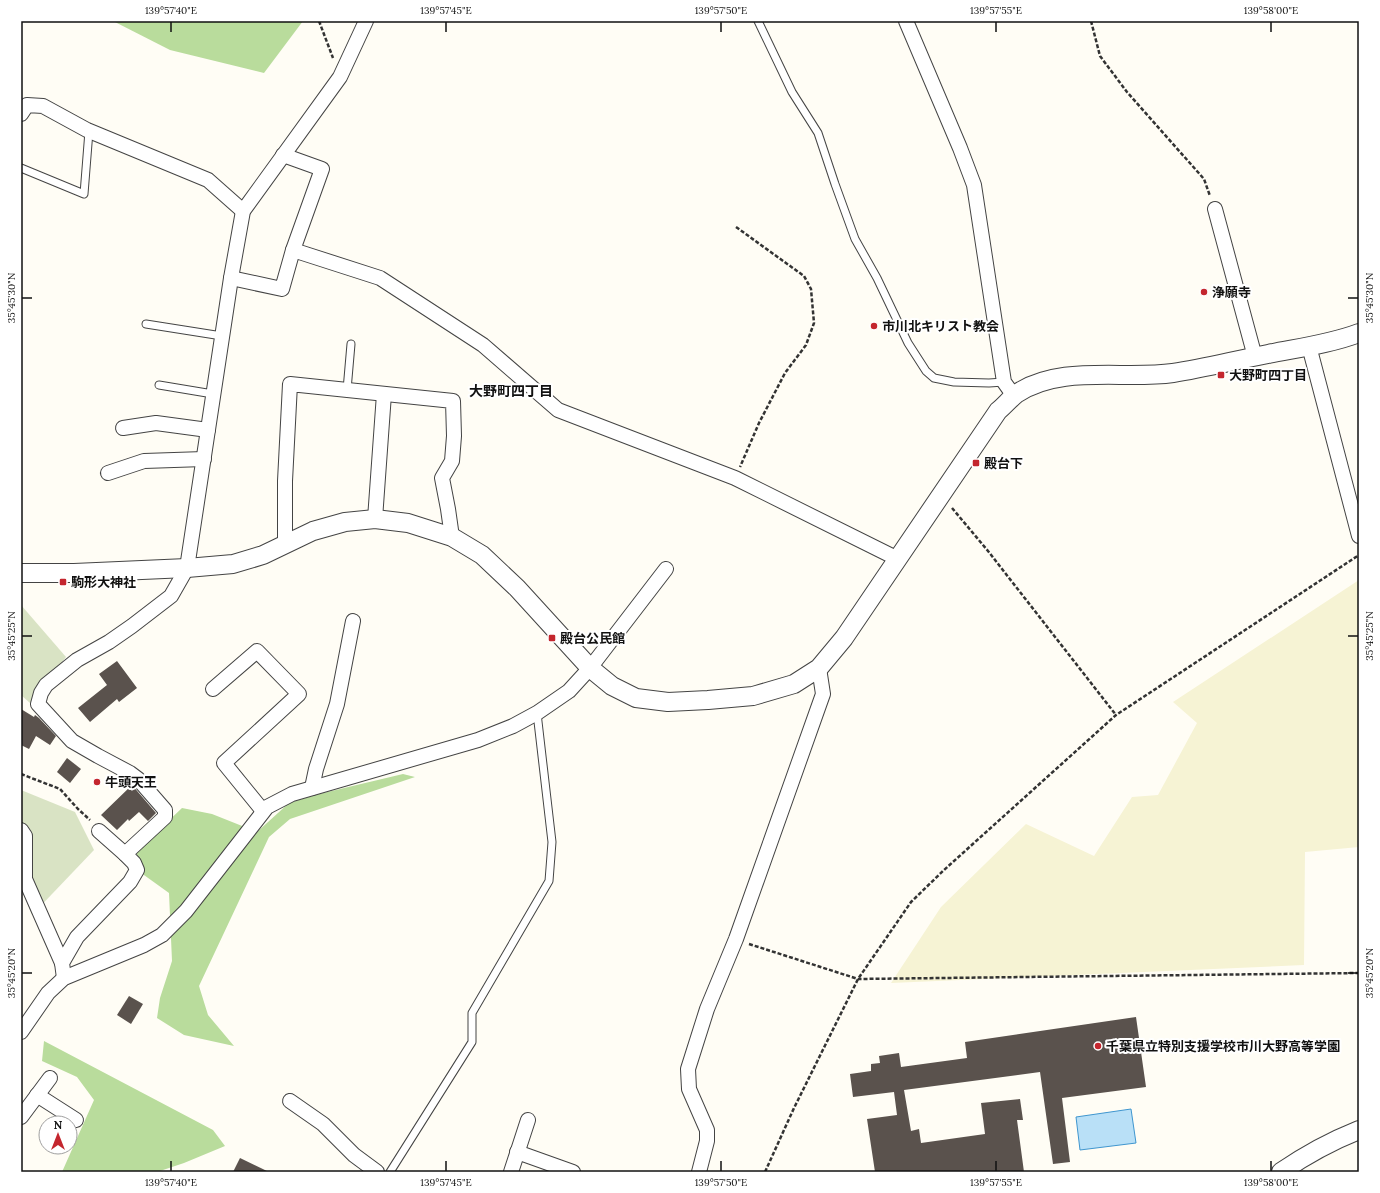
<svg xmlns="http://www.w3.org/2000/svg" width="1380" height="1193" viewBox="0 0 1380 1193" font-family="Lora,'Noto Sans JP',serif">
	<rect width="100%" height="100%" fill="#fffdf5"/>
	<polygon fill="#f6f3d4" points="1359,580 1359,847 1305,852 1304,965 891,983 941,907 1026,824 1094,856 1132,797 1158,795 1197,723 1173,702"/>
	<g fill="#b9dc9c">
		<polygon points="113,21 303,21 264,73 170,50"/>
		<polygon points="403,774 415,777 290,819 269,837 199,986 208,1015 234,1046 184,1035 157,1018 160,998 172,961 169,893 137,870 137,851 182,808 212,814 257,832 289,803 319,794"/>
		<polygon points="44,1041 213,1130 225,1146 184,1163 157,1172 62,1172 94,1100 77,1077 42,1061"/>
	</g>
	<g fill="#d9e3c4">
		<polygon points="21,605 66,657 30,703 21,695"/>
		<polygon points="21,790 75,812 94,850 32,915 21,888"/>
	</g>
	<polygon fill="#b9e0f7" stroke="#3f96cf" points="1131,1109 1136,1143 1080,1150 1076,1117"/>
	<g fill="#5a524d">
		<polygon points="117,661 137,688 119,702 117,699 90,722 78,708 107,685 99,674"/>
		<polygon points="21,709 34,717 35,715 39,718 56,736 50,745 36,736 29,749 21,745"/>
		<polygon points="67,758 81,769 70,783 57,772"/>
		<polygon points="132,785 156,813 148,821 139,812 129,821 128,819 117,830 101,815"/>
		<polygon points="129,996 143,1004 131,1024 117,1015"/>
		<polygon points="1136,1017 1146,1087 1062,1098 1070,1162 1053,1164 1040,1072 904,1090 911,1131 919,1129 921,1143 985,1134 981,1103 1020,1099 1023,1120 1017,1120 1024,1172 875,1172 867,1119 897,1115 894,1092 853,1097 850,1074 871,1071 871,1064 880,1063 879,1056 899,1053 901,1067 967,1058 965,1042"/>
		<polygon points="240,1158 269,1172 233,1172"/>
	</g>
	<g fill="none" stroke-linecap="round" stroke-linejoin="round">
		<g stroke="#444" stroke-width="9">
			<g id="service">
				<polyline points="758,21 792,92 818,133 835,184 855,239 877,278 908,343 926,371 934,378 954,382 989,383 1004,382"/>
				<polyline points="21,168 84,194 89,131"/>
				<polyline points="146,324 222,336"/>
				<polyline points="159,385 213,394"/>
				<polyline points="347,390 351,344"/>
				<polyline points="390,1172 472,1042 472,1013 549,881 552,842 537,713"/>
			</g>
		</g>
		<g stroke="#444" stroke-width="16">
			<g id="minor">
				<polyline points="906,21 960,148 974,185 1004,382 1014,396"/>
				<polyline points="21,114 27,105 43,106 87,130 208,180 243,211"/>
				<polyline points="283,155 322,169 293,250"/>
				<polyline points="1215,209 1255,357"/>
				<polyline points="231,278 282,289 293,250 380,278 483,345 558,410 735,478 898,559"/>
				<polyline points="1309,346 1359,536"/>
				<polyline points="123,428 156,423 208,430"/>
				<polyline points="108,473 144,461 204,459"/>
				<polyline points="375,519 384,394"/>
				<polyline points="285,544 285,481 290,384 453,401 454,436 452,461 442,478 448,509 452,537"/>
				<polyline points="213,689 257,651 299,694 224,763 263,811"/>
				<polyline points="312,788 316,769 337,704 353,621"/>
				<polyline points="21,830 25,836 25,879 62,963"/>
				<polyline points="99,831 125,854"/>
				<polyline points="64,978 62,963 77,937 130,882 137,870 134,863 125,854 165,817 165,810 138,779 130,773 98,756 72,741 38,704 41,693 46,685 77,660 109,642 132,626 171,596 187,568 231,278 243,211 340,77 366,21"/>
				<polyline points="21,1032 48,993 64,978 144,945 162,935 186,911 267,807 292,794 478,740 513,726 537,713 569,691 590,668 666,569"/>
				<polyline points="37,1095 76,1120"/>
				<polyline points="290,1101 323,1124 354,1155 377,1172"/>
				<polyline points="21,1117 50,1078"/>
				<polyline points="517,1152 573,1172"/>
				<polyline points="511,1172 528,1120"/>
				<polyline points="699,1172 707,1141 707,1130 689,1089 688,1069 707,1009 736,939 823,694 819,668"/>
			</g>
		</g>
		<g stroke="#444" stroke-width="20">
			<g id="tertiary">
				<path d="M21,573H74L187,568L233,564L263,555L313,531L345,522L375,519L408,523L452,537L482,555L517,588L590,668L612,686L636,698L668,702L708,700L753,696L794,684L819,668L844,638L998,411C1004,406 1010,399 1016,394C1060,364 1123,380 1173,373C1205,368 1236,360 1268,354C1298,348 1330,344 1359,333"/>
				<path d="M1281,1172C1307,1154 1329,1142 1359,1130"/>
			</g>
		</g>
		<g stroke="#333" stroke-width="2.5" stroke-dasharray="4 2" stroke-linecap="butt">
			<polyline points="319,21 333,58"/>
			<polyline points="1091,21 1100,56 1127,92 1204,179 1210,196"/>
			<polyline points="736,227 804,276 811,289 814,323 806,345 785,373 759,423 740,467"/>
			<polyline points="952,508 988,551 1116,715"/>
			<polyline points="21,774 60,789 78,809 90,820"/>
			<polyline points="749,944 858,979 1359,973"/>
			<polyline points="765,1172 794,1108 858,979 911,902 944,870 1116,715 1359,555"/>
		</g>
		<use href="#service" stroke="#fff" stroke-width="7"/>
		<use href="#minor" stroke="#fff" stroke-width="14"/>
		<use href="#tertiary" stroke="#fff" stroke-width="18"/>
	</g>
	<path fill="none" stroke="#111" stroke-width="1.5" d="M171,22V32M446,22V32M721,22V32M996,22V32M1271,22V32M22,298H32M1348,298H1358M22,636H32M1348,636H1358M22,973H32M1348,973H1358M171,1161V1171M446,1161V1171M721,1161V1171M996,1161V1171M1271,1161V1171"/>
	<g fill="#c4262e" stroke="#fff" stroke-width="1.5">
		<circle cx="1204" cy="292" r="4"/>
		<circle cx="874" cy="326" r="4"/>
		<rect x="1217" y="371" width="8" height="8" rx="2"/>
		<rect x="972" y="459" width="8" height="8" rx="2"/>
		<rect x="59" y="578" width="8" height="8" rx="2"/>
		<rect x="548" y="634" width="8" height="8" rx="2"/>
		<circle cx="97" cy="782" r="4"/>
		<circle cx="1098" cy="1046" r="4"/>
	</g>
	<g text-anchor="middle" stroke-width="4" stroke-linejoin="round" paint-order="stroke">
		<g font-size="13" font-weight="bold" fill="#111" stroke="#fff" text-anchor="start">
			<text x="1212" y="297">浄願寺</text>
			<text x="882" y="331">市川北キリスト教会</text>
			<text x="1229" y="380">大野町四丁目</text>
			<text x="984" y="468">殿台下</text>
			<text x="71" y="587">駒形大神社</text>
			<text x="560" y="643">殿台公民館</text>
			<text x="105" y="787">牛頭天王</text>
			<text x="1106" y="1051">千葉県立特別支援学校市川大野高等学園</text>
		</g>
		<g font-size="14" font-weight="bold" fill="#111" stroke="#fff">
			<text x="511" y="396">大野町四丁目</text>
		</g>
	</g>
	<rect width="1380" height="1193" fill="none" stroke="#ffffff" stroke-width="44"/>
	<g transform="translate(58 1135)"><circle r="19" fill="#ffffff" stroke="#a0a0a0"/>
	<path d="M0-3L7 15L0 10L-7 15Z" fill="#c4262e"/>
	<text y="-6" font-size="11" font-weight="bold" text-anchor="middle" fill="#111111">N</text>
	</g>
	<rect x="22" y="22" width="1336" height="1149" fill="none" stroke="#111" stroke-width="1.5"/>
	<g font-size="10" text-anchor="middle" fill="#111">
		<text x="171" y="14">139°57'40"E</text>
		<text x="446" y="14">139°57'45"E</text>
		<text x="721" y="14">139°57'50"E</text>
		<text x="996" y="14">139°57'55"E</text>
		<text x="1271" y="14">139°58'00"E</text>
		<text transform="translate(11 298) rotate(-90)" y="4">35°45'30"N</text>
		<text transform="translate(1369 298) rotate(-90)" y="4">35°45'30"N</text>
		<text transform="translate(11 636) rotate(-90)" y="4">35°45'25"N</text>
		<text transform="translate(1369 636) rotate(-90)" y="4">35°45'25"N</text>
		<text transform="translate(11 973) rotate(-90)" y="4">35°45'20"N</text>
		<text transform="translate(1369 973) rotate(-90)" y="4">35°45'20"N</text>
		<text x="171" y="1186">139°57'40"E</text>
		<text x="446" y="1186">139°57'45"E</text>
		<text x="721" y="1186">139°57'50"E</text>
		<text x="996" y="1186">139°57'55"E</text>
		<text x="1271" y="1186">139°58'00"E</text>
	</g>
</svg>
